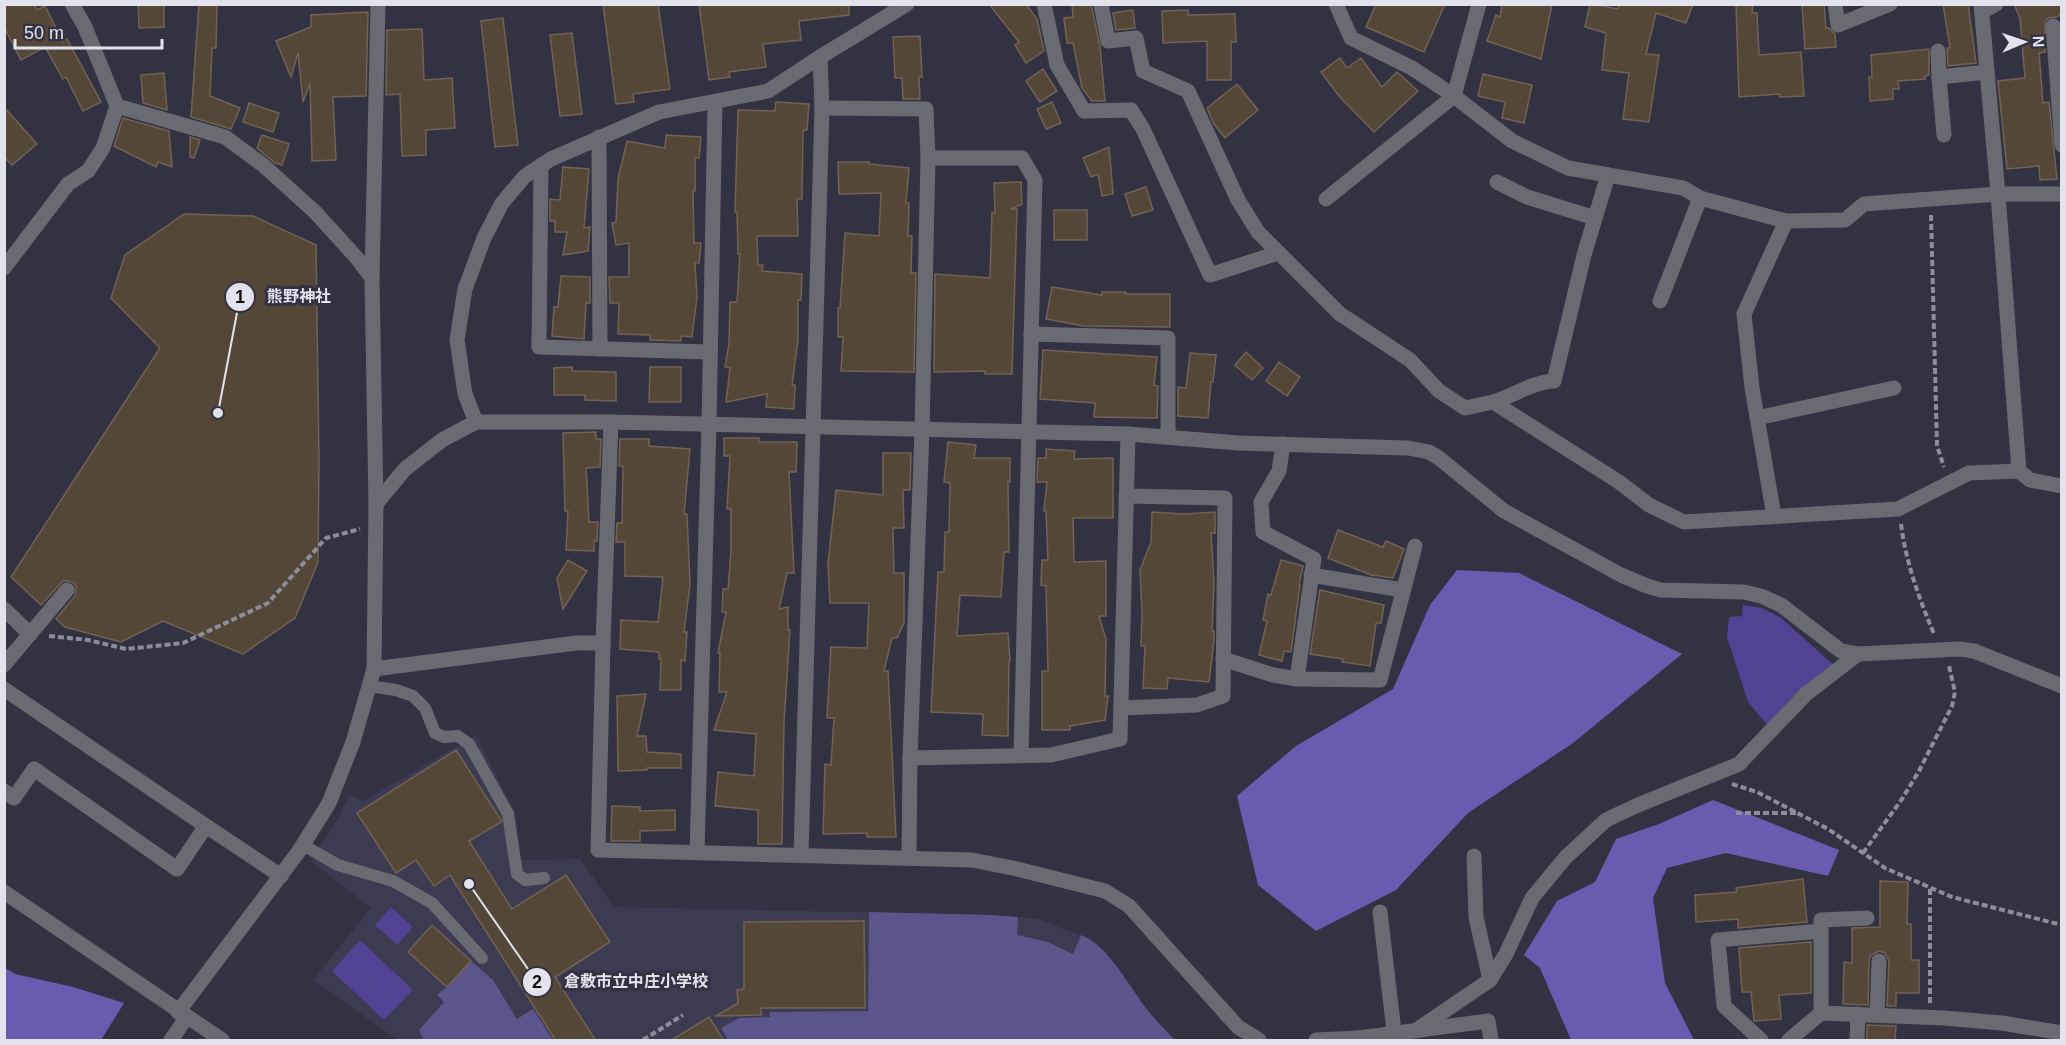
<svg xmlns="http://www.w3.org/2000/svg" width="2066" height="1045" viewBox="0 0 2066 1045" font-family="Arial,'Noto Sans JP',sans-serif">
	<rect width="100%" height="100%" fill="#333243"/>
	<polygon fill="#3d3b52" points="476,735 515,813 521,860 580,859 614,907 992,915 1039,919 1092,940 1116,966 1149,1012 1175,1040 398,1040 313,980 371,908 311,861 339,817 349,794 364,801"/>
	<g fill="#5c558b">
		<path d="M869,912L992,915L1018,917L1017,935L1048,942L1073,954L1081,935C1110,946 1130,989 1149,1012C1157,1022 1166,1031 1175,1040H728L721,1028L739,1018L770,1017V1012L868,1011Z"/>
		<polygon points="471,961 493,980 517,1019 533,1009 553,1040 424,1040 419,1030 444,1002 437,995 447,987"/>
	</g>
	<g fill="#695baf">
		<polygon points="1457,570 1519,573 1682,654 1573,743 1468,813 1396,890 1316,931 1258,885 1237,796 1296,746 1393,689 1430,605"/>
		<polygon points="1713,800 1839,850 1828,876 1726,853 1667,868 1653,898 1665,983 1694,1040 1571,1040 1540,968 1524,955 1557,901 1595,882 1616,839 1659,824"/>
		<polygon points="5,968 15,974 73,987 124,1003 101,1040 5,1040"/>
	</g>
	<g fill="#514293">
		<polygon points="1743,605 1762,608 1781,618 1836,667 1790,699 1768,726 1748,702 1727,637 1729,617 1742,616"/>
		<polygon points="391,907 413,927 397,945 375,925"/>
		<polygon points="360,940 413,990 384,1020 332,971"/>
	</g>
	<g fill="#544738" stroke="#716354" stroke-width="1.5">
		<polygon points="4,4 34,4 37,10 45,6 63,42 67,39 101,102 83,111 66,77 63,79 45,47 21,60 4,27"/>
		<polygon points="138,4 164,4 164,27 139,28"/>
		<polygon points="199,4 217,4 216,48 212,48 210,96 240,108 231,129 191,117"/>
		<polygon points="603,4 658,4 670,89 633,94 634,102 616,104"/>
		<polygon points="699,4 849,4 849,15 799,21 801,40 763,44 766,67 729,72 730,77 709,80"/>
		<polygon points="989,4 1026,4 1037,19 1044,51 1026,63 1015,45 1019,42"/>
		<polygon points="1072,4 1091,4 1100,46 1105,101 1092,101 1082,88 1073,43 1067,43 1064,18 1073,17"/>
		<polygon points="1376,4 1445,4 1424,52 1366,27"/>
		<polygon points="1502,4 1552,4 1541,59 1487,41 1496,15 1500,17"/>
		<polygon points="1590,4 1618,9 1619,4 1693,4 1686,23 1656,13 1646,54 1659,55 1649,122 1623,119 1629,73 1602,70 1606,33 1585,27"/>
		<polygon points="1736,4 1753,4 1752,13 1757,13 1759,55 1801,52 1804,96 1780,97 1779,94 1739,97"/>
		<polygon points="1802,4 1824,4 1826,28 1829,28 1835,34 1836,47 1805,49"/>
		<polygon points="1943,4 1968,4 1976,63 1948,66 1947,48 1950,48"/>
		<polygon points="2014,4 2061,4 2061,14 2057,17 2048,18 2045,21 2045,52 2039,53 2043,103 2049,102 2057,179 2040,180 2039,166 2007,169 1998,81 2025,78 2020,18"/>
		<polygon points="1133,10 1135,28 1116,30 1113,13"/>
		<polygon points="1188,10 1188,15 1235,14 1236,42 1231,42 1231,80 1207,80 1207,41 1163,43 1162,11"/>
		<polygon points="368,12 366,96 333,97 336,160 312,161 310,83 303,102 298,53 291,77 276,41 311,27 311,15"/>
		<polygon points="503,18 518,145 495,147 481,21"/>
		<polygon points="422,29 424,80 452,78 455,128 426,130 426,155 402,156 400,94 386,95 387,30"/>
		<polygon points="572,33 582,114 560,116 550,35"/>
		<polygon points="920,36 922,77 919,77 920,99 903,99 902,78 895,78 893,37"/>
		<polygon points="1929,49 1929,75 1925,76 1925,79 1898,81 1899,89 1893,89 1893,99 1870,101 1869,77 1872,77 1871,55"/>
		<polygon points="1340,58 1347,68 1361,58 1382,87 1397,72 1418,91 1374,132 1339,96 1321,72"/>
		<polygon points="1043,69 1057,91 1040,102 1026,81"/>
		<polygon points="164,73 167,110 143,103 141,75"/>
		<polygon points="1483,74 1532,85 1524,123 1502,118 1505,102 1478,96"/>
		<polygon points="1237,84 1258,110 1225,138 1214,124 1207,108"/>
		<polygon points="776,102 809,104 807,130 803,130 802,199 797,199 798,236 757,236 758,265 763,265 762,271 802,274 801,300 798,300 798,340 792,385 795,385 794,409 766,407 767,394 726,402 730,368 725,367 729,344 730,302 737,302 740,254 738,254 737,212 735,212 738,110 775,111"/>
		<polygon points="1052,102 1061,123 1046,129 1037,109"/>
		<polygon points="249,103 279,113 273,132 243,122"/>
		<polygon points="4,107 37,144 12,165 4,157"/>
		<polygon points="123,118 169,131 172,167 158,162 156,167 114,146"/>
		<polygon points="262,135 289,144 282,165 275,163 257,148"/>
		<polygon points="666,135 701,137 699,158 695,158 695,191 693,191 694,243 701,243 699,263 695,263 697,297 692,337 681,336 681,341 650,340 650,335 618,334 619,303 610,303 609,277 629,277 629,243 616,245 612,223 616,222 618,179 627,141 665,148"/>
		<polygon points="190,137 200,140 194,158 190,157"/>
		<polygon points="1109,147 1113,194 1102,196 1098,174 1091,177 1083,158"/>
		<polygon points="838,162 869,162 869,164 909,168 906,203 909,203 908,236 912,236 911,273 916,273 914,372 841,371 843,337 838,337 838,308 840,308 845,233 879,236 881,193 839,194"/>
		<polygon points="563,167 589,169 584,228 590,227 588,251 563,255 567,232 555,232 555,221 550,221 550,199 560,200"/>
		<polygon points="1021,182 1022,204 1011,209 1017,209 1012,374 985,374 985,371 934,372 935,274 990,278 992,213 995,213 994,183"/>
		<polygon points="1146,187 1153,210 1132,216 1125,194"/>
		<rect x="1054" y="210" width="33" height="30"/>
		<polygon points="184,214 253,216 316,245 319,461 318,562 295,618 243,654 163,621 121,642 65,627 56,619 75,596 76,587 74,583 69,581 63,581 41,605 11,577 160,348 111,298 125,255"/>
		<polygon points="561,276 590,277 590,303 586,303 584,339 552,336 554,307 558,307"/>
		<polygon points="1052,287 1102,295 1102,292 1126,292 1126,294 1170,294 1170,327 1084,326 1046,319"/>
		<polygon points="1043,350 1157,357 1154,385 1158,386 1157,418 1094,417 1095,403 1040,399"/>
		<polygon points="1246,352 1263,368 1252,380 1235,365"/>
		<polygon points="1190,353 1216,355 1213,382 1211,382 1208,418 1178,416 1178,387 1186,388"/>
		<polygon points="1279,362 1300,377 1287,396 1266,381"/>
		<polygon points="572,367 572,371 616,372 616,401 585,400 585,395 554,395 554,368"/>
		<polygon points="650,367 681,367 681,402 649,402"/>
		<polygon points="596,432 596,439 601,439 600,467 586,468 589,522 598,522 597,541 594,541 594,551 566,550 568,511 565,511 563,433"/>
		<polygon points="724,438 759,438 759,442 797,442 796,472 789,472 794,573 787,573 779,609 788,607 788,630 790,630 784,722 782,844 758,844 758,810 715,806 718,772 754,776 756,734 714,730 727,692 719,692 720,653 718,653 726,612 722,612 723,589 728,589 731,551 731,509 727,509 730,456 724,456"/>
		<polygon points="620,439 649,439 649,446 690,449 684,514 687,514 690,584 684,632 687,632 685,661 681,660 681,690 660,690 661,659 659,659 659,652 620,649 621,620 658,622 663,577 625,576 625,542 616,542 617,523 622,523 623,466 619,466"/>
		<polygon points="948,442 976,445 974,458 1010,458 1010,482 1008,482 1009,552 1004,552 1001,597 960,595 957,636 1008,633 1010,661 1009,661 1008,736 982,735 983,714 931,712 938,572 944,572 945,532 949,532 950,483 944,482"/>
		<polygon points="1046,449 1075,451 1074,459 1113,458 1113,518 1073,518 1074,562 1106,561 1106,616 1099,616 1106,639 1105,696 1108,696 1105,720 1070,726 1070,730 1042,730 1042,671 1048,671 1046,586 1041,585 1042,560 1048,560 1046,511 1044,511 1047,482 1037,482 1038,458 1046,458"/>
		<polygon points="883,453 911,453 910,490 903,490 904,528 893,528 894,573 904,573 904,623 897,638 892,638 884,671 888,671 896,837 867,837 867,833 823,834 825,764 831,765 834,718 827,718 831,647 867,648 869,603 830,603 828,564 836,490 883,495"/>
		<polygon points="1152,512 1184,514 1215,512 1215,533 1211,533 1214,583 1212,631 1214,631 1214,639 1209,682 1168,678 1167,689 1143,688 1145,646 1141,646 1142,613 1140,570 1151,542"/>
		<polygon points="1338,530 1383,547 1386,541 1404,549 1393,578 1371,575 1328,558"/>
		<polygon points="568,560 587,571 563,609 557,578"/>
		<polygon points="1281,560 1303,566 1299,585 1300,585 1291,652 1284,651 1282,661 1259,655 1267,621 1263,620 1268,594 1271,595"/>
		<polygon points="1320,590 1384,605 1381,623 1376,623 1370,666 1342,662 1343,659 1310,654"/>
		<polygon points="646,694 637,736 646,736 647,752 681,754 681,768 647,768 647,770 618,771 617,696"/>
		<polygon points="456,750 501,820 501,822 469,841 512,909 566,875 610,942 555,977 596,1041 556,1041 450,875 434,886 416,860 396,873 357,813"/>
		<polygon points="612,806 640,807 640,811 675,810 675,830 640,831 640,841 611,841"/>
		<polygon points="1803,879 1807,922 1738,928 1738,919 1696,922 1695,895 1737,892 1736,888"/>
		<polygon points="1880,881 1908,882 1907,924 1911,924 1911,960 1919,960 1919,993 1896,993 1896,1006 1887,1006 1889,961 1885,953 1879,951 1871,955 1869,960 1868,1005 1843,1004 1844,962 1852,963 1852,928 1880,927"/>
		<polygon points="864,921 865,1008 761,1008 761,1015 716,1016 738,1003 737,990 744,989 744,922"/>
		<polygon points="432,925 471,961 447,987 408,952"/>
		<polygon points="1811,942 1811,993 1779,995 1781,1019 1754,1021 1751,992 1742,992 1739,948"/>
		<polygon points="709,1017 724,1041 670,1041"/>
		<polygon points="1867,1025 1896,1026 1895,1041 1867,1041"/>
	</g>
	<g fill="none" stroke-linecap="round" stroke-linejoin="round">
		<g stroke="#8e8d9b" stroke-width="4" stroke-dasharray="6 3" stroke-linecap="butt">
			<polyline points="1931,215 1937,446 1944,467"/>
			<path d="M1901,524C1906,563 1919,598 1934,634"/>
			<polyline points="4,559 5,560"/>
			<polyline points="49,636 88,640 126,649 183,643 268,603 326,538 360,529"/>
			<polyline points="1732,784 1757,792 1828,829 1885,868 1952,897 2062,925"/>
			<polyline points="1736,813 1796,813"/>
			<polyline points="1863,853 1902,799 1919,771 1952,706 1955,692 1949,666"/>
			<polyline points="1930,1003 1930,887"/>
			<polyline points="643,1040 683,1015"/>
		</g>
		<g stroke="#6a6a73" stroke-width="12">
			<polyline points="369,686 396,690 413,696 425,708 435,733 444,737 458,736 469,744 508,814 517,874 525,880 544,878"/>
			<polyline points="303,845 338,865 393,881 432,903 482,958"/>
		</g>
		<g stroke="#6a6a73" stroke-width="15">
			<polyline points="1044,4 1057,65 1084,111 1131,110 1143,129 1210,275 1278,253"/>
			<polyline points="1101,4 1108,41 1136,38 1143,71 1188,91 1238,200 1258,232 1340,314 1410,360 1439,391 1465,408 1493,402 1619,482 1649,505 1684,522 1898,509 1969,473 2019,471 2030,480 2062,486"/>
			<polyline points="1479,4 1454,96 1512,141 1568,168 1683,188 1700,198 1786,221 1845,220 1864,204 1998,194 2062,194"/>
			<polyline points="1835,4 1838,25 1890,4"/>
			<polyline points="1981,4 1998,194 2019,471"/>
			<polyline points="1982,12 1996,4"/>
			<polyline points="2053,26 2062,145"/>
			<polyline points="1938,51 1939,77 1987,72"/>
			<polyline points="1939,77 1944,135"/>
			<polyline points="117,106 225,137 263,165 315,212 356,257 372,278"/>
			<polyline points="822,108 926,109 928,158 1022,158 1035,180 1021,755"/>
			<polyline points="599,137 600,349"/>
			<polyline points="541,165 539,347 710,352"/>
			<polyline points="1497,182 1527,197 1595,218"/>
			<polyline points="1326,199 1454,96 1412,68 1351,38 1336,4"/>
			<polyline points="4,268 68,184 88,171 103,148 117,106 85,27 72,4"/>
			<polyline points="1660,301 1700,198"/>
			<polyline points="1031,334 1168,338 1168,437"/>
			<path d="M1493,402C1513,396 1533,382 1554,381L1584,255L1608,175"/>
			<polyline points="1757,418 1894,388"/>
			<polyline points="476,422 465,394 457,340 465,289 484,238 502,203 525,176 551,159 659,112 768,91 820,57 907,4"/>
			<polyline points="611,422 603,643 598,850 972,860 1017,869 1105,891 1129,906 1238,1027 1259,1040"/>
			<polyline points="1283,444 1279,471 1261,502 1263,532 1314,559 1297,679"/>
			<polyline points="376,504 372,278 378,4"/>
			<polyline points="1774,516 1752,388 1744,314 1786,221"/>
			<polyline points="1311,575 1403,590"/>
			<polyline points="4,609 30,634"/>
			<polyline points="1223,659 1273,675 1297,679 1380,680 1415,546"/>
			<polyline points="4,665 67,590"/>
			<polyline points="374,669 576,643 603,643"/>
			<polyline points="4,689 206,826 177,869 34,769 14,798 4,791"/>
			<polyline points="1121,708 1197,705 1223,696 1225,498 1126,496"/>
			<polyline points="910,758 922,430 928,158"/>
			<polyline points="206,826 281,876"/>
			<polyline points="697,852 709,424 715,102"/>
			<polyline points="801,855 822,108 820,57"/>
			<polyline points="1474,856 1476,917 1490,980"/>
			<polyline points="909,858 910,758 1051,755 1120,739 1128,434"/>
			<polyline points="1380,912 1395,1040"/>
			<polyline points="1821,1013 1821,920 1867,918"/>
			<polyline points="1877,1015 1879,961"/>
			<polyline points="1415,1031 1490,980 1506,954 1532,898 1566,857 1606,820 1638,805 1739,764 1806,694 1858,654"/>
			<polyline points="171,1040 187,1017"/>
			<polyline points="1316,1040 1359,1038"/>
			<polyline points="1358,1040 1359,1038 1488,1021 1491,1040"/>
			<polyline points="1761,1040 1724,1006 1718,940 1821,931"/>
			<polyline points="1789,1040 1821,1013 1944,1018 2002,1023 2062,1033"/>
			<polyline points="1857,1040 1858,1014"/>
		</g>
		<g stroke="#6a6a73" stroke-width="15">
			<polyline points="4,892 222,1040"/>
			<polyline points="178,1012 299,851 329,803 353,742 374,669 376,504 405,469 442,440 476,422 611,422 1128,434 1238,443 1408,448 1429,452 1439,458 1504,511 1621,575 1647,586 1661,590 1744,592 1761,596 1781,605 1841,651 1858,654 1959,649 1974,651 2062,686"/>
		</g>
	</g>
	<path fill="none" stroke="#e3e3ee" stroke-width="2" d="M218 413L240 297M469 884L537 982"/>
	<g fill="#e3e3ee" stroke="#333243" stroke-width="2">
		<circle cx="218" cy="413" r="6"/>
		<circle cx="469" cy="884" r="6"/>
		<circle cx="240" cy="297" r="15"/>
		<circle cx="537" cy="982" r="15"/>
	</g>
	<g font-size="18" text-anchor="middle" font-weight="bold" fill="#111">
		<text x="240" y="303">1</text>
		<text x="537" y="988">2</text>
	</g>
	<g font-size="16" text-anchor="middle" font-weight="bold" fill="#e3e3ee" stroke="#333243" stroke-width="6" stroke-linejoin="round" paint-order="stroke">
		<text x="299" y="302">熊野神社</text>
		<text x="636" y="987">倉敷市立中庄小学校</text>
	</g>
	<rect width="2066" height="1045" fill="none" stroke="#e3e3ee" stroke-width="12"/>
	<g transform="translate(2024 42) rotate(88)" stroke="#333243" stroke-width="4.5" paint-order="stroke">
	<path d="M0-4.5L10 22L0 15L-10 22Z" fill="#e3e3ee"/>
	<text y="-9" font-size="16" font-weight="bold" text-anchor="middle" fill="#e3e3ee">N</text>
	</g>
	<path d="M15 39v9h147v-9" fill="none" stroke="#e3e3ee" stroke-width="3"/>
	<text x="24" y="39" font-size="18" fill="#e3e3ee" stroke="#333243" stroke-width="4.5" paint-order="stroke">50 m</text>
</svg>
